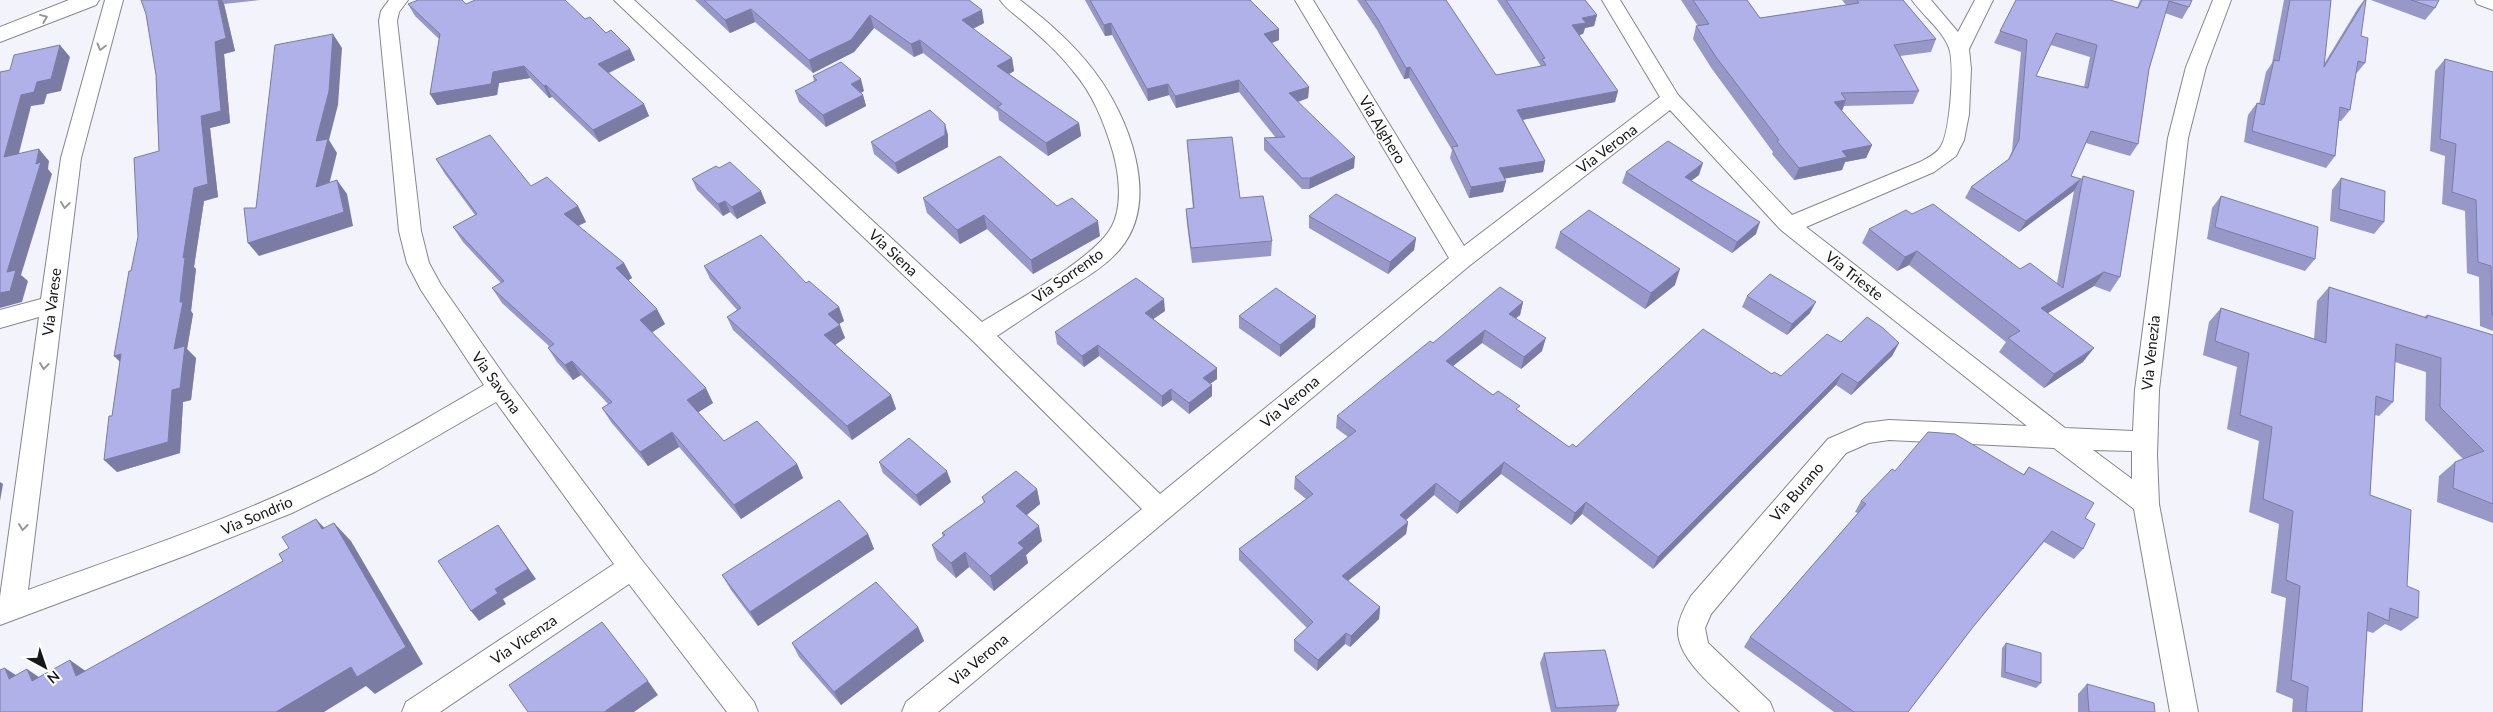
<svg xmlns="http://www.w3.org/2000/svg" width="2493" height="712" viewBox="0 0 2493 712" font-family="Lato,sans-serif">
	<rect width="100%" height="100%" fill="#f3f3fb"/>
	<g fill="none" stroke-linecap="round" stroke-linejoin="round">
		<g stroke="#86868d" stroke-width="2">
			<g id="street">
				<path d="M105,0H123L81,158L28,590C119,557 212,526 301,485C364,456 424,420 484,385L421,290L407,263L399,231L379,21L381,11L389,0H408L399,12L397,21L421,231L429,263L441,285L508,381L641,559L754,702L758,712H727L629,584L440,712H402L406,702L614,564L496,402L375,472L292,513L187,555L0,625V597L39,317L0,328V310L41,299L61,158Z"/>
				<path d="M614,0H634L982,322C1014,302 1097,257 1112,226C1123,205 1119,174 1113,152C1104,122 1093,94 1073,71C1059,53 1042,38 1025,23C1017,16 1006,9 1000,0H1020C1047,21 1073,43 1094,71C1128,115 1162,200 1120,249C1106,266 1085,278 1066,290C1043,305 1020,321 997,336L1160,494L1449,258L1295,0H1313L1464,246L1660,97L1602,0H1620L1678,95L1792,215L1920,162C1927,158 1937,154 1941,146C1950,132 1955,65 1949,48C1942,29 1923,16 1912,0H1931L1958,32L1975,0H1993L1969,49L1971,69L1969,114L1964,140L1956,156L1934,172L1806,227L2065,428L2133,431L2135,390L2168,138L2186,67L2213,0H2231L2206,67L2188,138L2159,390L2157,455L2159,504L2198,712H2170L2134,509L2054,448L1889,440L1869,443L1846,453L1711,614L1705,628L1708,643L1770,702L1774,712H1740C1720,692 1676,660 1678,629C1679,618 1685,606 1691,596L1828,439L1865,423L1889,420L2027,426L1781,230L1670,110L1469,266L938,712H902L906,702L1142,509L973,341ZM2093,450L2132,451V479Z"/>
				<polygon points="2475,0 2493,0 2493,10 2477,4"/>
			</g>
		</g>
		<g stroke="#86868d" stroke-width="2">
			<polygon id="secondary" points="69,0 99,0 96,5 0,42 0,27"/>
		</g>
		<use href="#street" fill="#fff" fill-rule="evenodd"/>
		<use href="#secondary" fill="#fff" fill-rule="evenodd"/>
	</g>
	<g fill="#9798c8" fill-rule="evenodd">
		<polygon points="141,0 260,0 224,4 235,51 224,54 230,123 210,128 218,197 204,201 194,267 196,269 191,311 193,314 187,349 196,358 191,400 183,402 180,453 117,472 112,416 120,361 114,356 131,271 159,151 156,75 146,14"/>
		<polygon points="695,0 969,0 984,23 973,29 1012,58 1014,71 1009,74 1079,123 1081,136 1048,156 999,120 998,112 923,53 914,57 874,28 854,52 813,73 755,22 730,33"/>
		<polygon points="1085,0 1250,0 1279,29 1279,40 1272,43 1309,87 1308,98 1298,102 1354,168 1309,189 1302,189 1264,150 1264,138 1276,138 1239,92 1176,108 1169,95 1148,101 1112,35 1105,36 1086,2"/>
		<polygon points="1357,0 1446,0 1496,75 1541,66 1497,0 1585,0 1597,15 1594,26 1585,28 1583,34 1579,35 1618,91 1615,102 1523,120 1545,161 1543,172 1504,178 1506,181 1503,192 1469,198 1450,158 1452,150 1409,78 1404,79 1377,30"/>
		<polygon points="1681,0 1747,0 1760,18 1846,5 1842,0 1903,0 1936,39 1931,52 1900,56 1919,91 1913,104 1844,106 1842,111 1872,145 1866,158 1845,162 1842,170 1794,180 1772,154 1773,152 1712,69 1693,39 1696,26 1698,26"/>
		<path d="M2016,0L2137,8L2140,0H2192L2189,7L2182,19L2165,13L2149,69L2138,144L2130,156L2086,143L2071,176L2081,179L2074,191L2019,232L1965,198L1971,187L2008,160L2012,151L2021,52L1994,43ZM2051,45L2090,57L2084,87L2036,76Z"/>
		<polygon points="2284,0 2331,0 2324,64 2358,8 2364,0 2361,36 2365,63 2356,74 2350,110 2341,121 2339,121 2335,156 2326,168 2244,142 2248,115 2257,103 2259,104 2266,72 2272,63"/>
		<polygon points="2371,0 2439,0 2435,8 2425,20"/>
		<polygon points="408,4 466,4 585,19 635,60 609,73 644,104 649,116 599,142 552,97 549,98 530,78 499,83 497,95 437,105 430,94 439,39 415,16"/>
		<polygon points="2445,59 2493,72 2493,331 2480,326 2479,277 2467,273 2465,211 2442,204 2445,156 2430,151 2435,71"/>
		<polygon points="813,76 864,91 861,93 863,95 866,106 826,127 799,102 795,91 814,81"/>
		<polygon points="948,135 948,147 898,174 874,154 871,142"/>
		<polygon points="1187,140 1240,198 1272,241 1271,256 1192,263 1187,224 1186,209 1193,209 1188,155"/>
		<polygon points="436,159 531,186 578,206 586,222 578,226 624,263 632,278 628,280 665,324 652,332 713,403 698,412 724,441 797,464 803,478 741,519 679,447 648,466 611,422 602,408 608,404 581,375 573,380 557,362 548,348 549,346 502,303 492,288 501,283 463,242 453,227 475,215 445,174"/>
		<polygon points="1626,172 1699,175 1691,181 1756,234 1732,253 1622,183"/>
		<polygon points="2083,176 2120,277 2110,292 2094,286 2047,313 2083,362 2044,388 1999,352 2006,342 1909,265 1897,271 1862,243 1869,229 1912,214 2020,269 2057,283 2074,191"/>
		<polygon points="2341,178 2384,222 2374,234 2330,221 2332,190"/>
		<polygon points="692,179 766,203 737,219 730,212 723,216 697,190"/>
		<polygon points="2221,196 2315,259 2305,271 2207,239 2212,208"/>
		<polygon points="923,198 1057,206 1100,236 1033,274 987,229 960,244 927,213"/>
		<polygon points="1309,216 1416,238 1414,250 1388,274 1309,228"/>
		<polygon points="1560,232 1675,285 1645,309 1555,248"/>
		<polygon points="704,266 806,283 839,307 844,321 839,324 845,338 835,345 891,395 896,409 852,440 733,330 727,317 737,310 710,279"/>
		<polygon points="2329,287 2424,317 2427,315 2493,335 2493,523 2437,502 2439,476 2455,462 2463,459 2425,420 2426,372 2395,362 2393,402 2379,416 2375,415 2370,495 2407,586 2418,618 2401,631 2385,624 2373,633 2367,631 2362,712 2292,712 2293,699 2276,692 2286,598 2271,593 2279,524 2249,512 2259,441 2227,429 2237,367 2203,355 2209,322 2221,308 2314,339 2317,301"/>
		<polygon points="1747,296 1810,313 1787,335 1742,307"/>
		<polygon points="1523,302 1520,315 1516,318 1542,351 1521,369 1482,343 1453,366 1493,395 1519,411 1569,447 1576,447 1772,374 1781,376 1841,342 1899,343 1892,356 1851,395 1836,385 1653,569 1582,514 1571,525 1501,474 1457,514 1434,495 1406,520 1408,522 1406,534 1348,581 1380,607 1379,619 1350,647 1345,644 1317,671 1294,651 1294,640 1307,628 1239,560 1239,549 1306,499 1294,489 1295,477 1348,437 1336,428 1337,416 1433,343"/>
		<polygon points="1165,311 1153,319 1217,368 1217,379 1210,384 1212,385 1212,396 1189,414 1172,400 1162,407 1099,356 1084,367 1057,344 1055,332"/>
		<polygon points="1239,316 1315,327 1280,357 1239,328"/>
		<polygon points="879,462 951,482 920,506 883,473"/>
		<polygon points="2029,467 2085,518 2083,549 2074,559 2044,542 1973,627 1908,712 1834,712 1744,647 1750,637 1858,513 1855,512 1861,501 1895,471 2023,475"/>
		<polygon points="1037,489 1040,504 1027,515 1042,541 1026,555 1028,563 994,591 969,567 956,578 937,560 932,545 943,537 942,533 984,503 982,497"/>
		<polygon points="868,534 874,549 758,626 731,590 722,575"/>
		<polygon points="918,627 924,641 841,705 799,657 792,643"/>
		<polygon points="2006,643 2041,683 2036,688 2001,677 2002,648"/>
		<polygon points="1544,653 1619,705 1616,712 1551,712 1540,663"/>
		<polygon points="2087,684 2155,712 2078,712 2078,694"/>
	</g>
	<g fill="#7b7ca3">
		<polygon points="218,0 222,0 224,4 235,51 224,54 230,123 210,128 218,197 204,201 194,267 196,269 191,311 193,314 187,349 196,358 191,400 183,402 180,453 117,472 104,460 174,349 180,302 183,258 201,116 215,42"/>
		<polygon points="751,9 755,22 730,33 725,20"/>
		<polygon points="982,10 984,23 964,33 962,20"/>
		<polygon points="870,15 874,28 854,52 813,73 809,60"/>
		<polygon points="1597,15 1594,26 1585,28 1583,34 1570,37 1572,25 1582,18"/>
		<polygon points="1111,23 1112,35 1105,36 1104,25"/>
		<polygon points="1279,29 1279,40 1264,46 1264,34"/>
		<polygon points="333,34 342,48 338,105 329,140 337,153 325,201 316,187 316,141"/>
		<polygon points="920,40 923,53 914,57 911,44"/>
		<polygon points="60,45 70,57 61,91 47,94 44,104 31,106 15,169 4,157 21,95"/>
		<polygon points="630,49 635,60 603,75 598,64"/>
		<polygon points="1012,58 1014,71 1000,79 997,66"/>
		<polygon points="524,66 530,78 499,83 497,95 437,105 430,94 493,72"/>
		<polygon points="1410,67 1409,78 1404,79 1406,68"/>
		<polygon points="861,79 864,91 854,96 851,84"/>
		<polygon points="1239,80 1239,92 1176,108 1175,96"/>
		<polygon points="1168,84 1169,95 1148,101 1147,89"/>
		<polygon points="546,85 552,97 549,98 544,86"/>
		<polygon points="1309,87 1308,98 1289,105 1289,93"/>
		<polygon points="1618,91 1615,102 1515,121 1517,110"/>
		<polygon points="863,95 866,106 826,127 823,115"/>
		<polygon points="1846,100 1841,113 1834,102"/>
		<polygon points="644,104 649,116 599,142 593,130"/>
		<polygon points="1079,123 1081,136 1048,156 1046,143"/>
		<polygon points="945,124 948,135 948,147 898,174 895,163"/>
		<polygon points="1872,145 1866,158 1845,162 1842,170 1794,180 1799,168 1842,151"/>
		<polygon points="39,149 49,161 48,169 52,174 21,275 28,281 22,302 0,308 0,293 7,272 36,164"/>
		<polygon points="1355,157 1354,168 1309,189 1310,178"/>
		<polygon points="1545,161 1543,172 1497,180 1499,168"/>
		<polygon points="1703,163 1699,175 1681,188 1685,177"/>
		<polygon points="2081,179 2074,191 2019,232 2026,221"/>
		<polygon points="337,180 347,194 353,226 259,256 248,243"/>
		<polygon points="1506,181 1503,192 1469,198 1471,187"/>
		<polygon points="761,191 766,203 737,219 732,207"/>
		<polygon points="725,201 730,212 723,216 718,204"/>
		<polygon points="578,206 586,222 572,229 564,214"/>
		<polygon points="984,215 987,229 960,244 957,230"/>
		<polygon points="1098,221 1100,236 1033,274 1031,260"/>
		<polygon points="1760,222 1756,234 1732,253 1737,242"/>
		<polygon points="1416,238 1414,250 1388,274 1390,262"/>
		<polygon points="1917,251 1909,265 1897,271 1905,257"/>
		<polygon points="624,263 632,278 624,283 616,268"/>
		<polygon points="1680,269 1675,285 1645,309 1651,293"/>
		<polygon points="2104,272 2094,286 2031,323 2041,308"/>
		<polygon points="1164,299 1165,311 1146,324 1145,313"/>
		<polygon points="1523,302 1520,315 1506,326 1509,314"/>
		<polygon points="1816,302 1810,313 1787,335 1792,324"/>
		<polygon points="839,307 844,321 832,328 828,314"/>
		<polygon points="657,309 665,324 648,335 640,320"/>
		<polygon points="1316,316 1315,327 1280,357 1280,345"/>
		<polygon points="840,325 845,338 829,349 824,335"/>
		<polygon points="1485,330 1482,343 1444,373 1446,361"/>
		<polygon points="1546,338 1542,351 1521,369 1524,357"/>
		<polygon points="1899,343 1892,356 1851,395 1858,383"/>
		<polygon points="1098,345 1099,356 1084,367 1082,356"/>
		<polygon points="2094,348 2083,362 2044,388 2054,374"/>
		<polygon points="121,354 126,368 114,356"/>
		<polygon points="572,361 581,375 573,380 565,365"/>
		<polygon points="1217,368 1217,379 1203,389 1203,378"/>
		<polygon points="1842,373 1836,385 1653,569 1658,557"/>
		<polygon points="1212,385 1212,396 1189,414 1189,403"/>
		<polygon points="706,388 713,403 694,415 687,400"/>
		<polygon points="1171,389 1172,400 1162,407 1162,396"/>
		<polygon points="891,395 896,409 852,440 847,426"/>
		<polygon points="672,432 679,447 648,466 640,452"/>
		<polygon points="1504,462 1501,474 1457,514 1460,502"/>
		<polygon points="797,464 803,478 741,519 734,505"/>
		<polygon points="947,471 951,482 920,506 916,495"/>
		<polygon points="0,482 3,484 0,501"/>
		<polygon points="1436,483 1434,495 1398,527 1400,515"/>
		<polygon points="1037,489 1040,504 1019,521 1016,506"/>
		<polygon points="1586,502 1582,514 1571,525 1575,513"/>
		<polygon points="316,519 333,537 322,529"/>
		<polygon points="1408,522 1406,534 1340,587 1342,576"/>
		<polygon points="334,523 351,541 423,664 375,694 366,686 324,712 276,712"/>
		<polygon points="498,525 536,579 503,599 506,604 479,621 471,611 495,589"/>
		<polygon points="1039,526 1042,541 1026,555 1028,563 994,591 990,576 1018,543"/>
		<polygon points="868,534 874,549 758,626 750,612"/>
		<polygon points="965,552 969,567 956,578 951,563"/>
		<polygon points="1380,607 1379,619 1350,647 1351,636"/>
		<polygon points="918,627 924,641 841,705 834,692"/>
		<polygon points="1346,633 1345,644 1317,671 1318,660"/>
		<polygon points="70,660 94,677 76,676"/>
		<polygon points="5,668 31,685 9,679"/>
		<polygon points="27,669 52,686 32,681"/>
		<polygon points="648,681 658,695 634,712 604,712"/>
	</g>
	<g fill="#b0b1e9" stroke="#7b7ca3" fill-rule="evenodd">
		<polygon points="141,0 218,0 226,38 215,42 221,111 201,116 208,184 194,188 183,258 185,257 180,302 183,302 174,349 185,346 180,388 172,390 168,442 104,460 109,416 112,416 121,354 114,356 129,271 131,271 138,237 134,158 159,151 156,75 146,14"/>
		<polygon points="418,0 462,0 466,4 475,0 565,0 585,19 590,17 606,33 611,30 630,49 598,64 644,104 593,130 546,85 544,86 524,66 493,72 491,84 430,94 440,34 408,4"/>
		<polygon points="704,0 969,0 982,10 962,20 1012,58 997,66 1079,123 1046,143 997,107 1002,104 920,40 911,44 870,15 851,40 809,60 751,9 725,20"/>
		<polygon points="1090,0 1250,0 1279,29 1264,34 1309,87 1289,93 1355,157 1310,178 1302,178 1264,138 1285,137 1239,80 1175,96 1168,84 1147,89 1111,23 1104,25"/>
		<polygon points="1365,0 1446,0 1496,75 1546,65 1542,59 1545,58 1506,0 1585,0 1597,15 1582,18 1586,23 1572,25 1618,91 1517,110 1545,161 1499,168 1506,181 1471,187 1452,147 1458,146 1410,67 1406,68 1378,19"/>
		<polygon points="1693,0 1747,0 1760,18 1859,3 1857,0 1903,0 1936,39 1894,45 1919,91 1841,93 1846,100 1834,102 1872,145 1842,151 1847,157 1799,168 1777,141 1779,140 1716,57 1696,26 1709,24"/>
		<path d="M2016,0H2110L2138,8L2142,0H2192L2189,7L2169,1L2149,69L2138,144L2091,131L2071,176L2081,179L2026,221L1971,187L2009,159L2019,140L2027,40L2000,31ZM2056,33L2097,45L2088,88L2036,76Z"/>
		<polygon points="2290,0 2331,0 2324,67 2365,0 2366,0 2361,36 2368,38 2365,63 2358,61 2350,110 2340,107 2335,156 2252,131 2257,103 2264,105 2274,60 2279,61"/>
		<polygon points="2411,0 2439,0 2435,8"/>
		<polygon points="333,34 329,91 316,141 328,139 316,187 337,180 344,212 248,243 244,208 256,208 275,45"/>
		<polygon points="60,45 51,79 37,82 34,92 21,95 4,157 39,149 36,164 41,162 7,272 16,270 10,291 0,293 0,72 10,70 14,55"/>
		<polygon points="2445,59 2493,72 2493,315 2492,315 2491,266 2478,262 2476,200 2452,192 2456,144 2440,139"/>
		<polygon points="841,62 861,79 851,84 863,95 823,115 795,91 817,80 813,76"/>
		<polygon points="930,110 945,124 945,135 895,163 871,142"/>
		<polygon points="490,135 531,186 547,177 578,206 564,214 624,263 616,268 657,309 640,320 706,388 687,400 724,441 757,421 797,464 734,505 672,432 640,452 602,408 612,402 572,361 565,365 548,348 554,344 492,288 504,281 453,227 477,214 436,159"/>
		<polygon points="1232,137 1240,198 1263,196 1272,241 1191,248 1186,209 1194,208 1187,140"/>
		<polygon points="1668,141 1703,163 1685,177 1760,222 1737,242 1626,172"/>
		<polygon points="1000,156 1057,206 1072,198 1098,221 1031,260 984,215 957,230 923,198"/>
		<polygon points="730,162 761,191 732,207 725,201 718,204 692,179 716,166 719,168"/>
		<polygon points="2083,176 2134,191 2120,277 2104,272 2041,308 2094,348 2054,374 2008,338 2020,331 1917,251 1905,257 1869,229 1906,210 1912,214 1933,204 2020,269 2030,263 2063,288"/>
		<polygon points="2341,178 2385,191 2384,222 2339,209"/>
		<polygon points="1336,194 1416,238 1390,262 1309,216"/>
		<polygon points="2221,196 2318,227 2315,259 2215,227"/>
		<polygon points="1589,210 1680,269 1651,293 1560,232"/>
		<polygon points="761,235 806,283 809,281 839,307 828,314 840,325 824,335 891,395 847,426 727,317 741,308 704,266"/>
		<polygon points="1770,274 1816,302 1792,324 1747,296"/>
		<polygon points="1136,278 1164,299 1145,313 1217,368 1203,378 1212,385 1189,403 1171,389 1162,396 1098,345 1082,356 1055,332"/>
		<polygon points="1500,287 1523,302 1509,314 1546,338 1524,357 1485,330 1446,361 1493,395 1498,391 1520,406 1516,409 1569,447 1573,444 1576,447 1703,329 1772,374 1774,372 1781,376 1827,334 1841,342 1867,317 1883,328 1899,343 1858,383 1842,373 1658,557 1586,502 1575,513 1504,462 1460,502 1436,483 1400,515 1408,522 1342,576 1380,607 1351,636 1346,633 1318,660 1294,640 1313,622 1239,549 1313,494 1295,477 1356,431 1337,416 1430,341 1433,343"/>
		<polygon points="2329,287 2427,318 2427,315 2493,335 2493,504 2453,488 2455,462 2484,451 2440,407 2441,358 2396,344 2393,402 2376,396 2370,495 2411,510 2407,586 2419,591 2418,618 2390,608 2389,621 2368,612 2362,712 2306,712 2308,687 2291,680 2300,586 2286,580 2293,511 2263,499 2272,427 2240,415 2249,353 2215,341 2221,308 2326,343"/>
		<polygon points="1276,288 1316,316 1280,345 1239,316"/>
		<polygon points="1928,432 1955,434 2024,475 2029,467 2094,503 2085,518 2095,524 2083,549 2052,531 1973,627 1908,712 1854,712 1750,637 1866,504 1861,501 1892,469 1895,471"/>
		<polygon points="909,438 947,471 916,495 879,462"/>
		<polygon points="1016,471 1037,489 1016,506 1039,526 1018,543 1024,548 990,576 965,552 951,563 932,545 945,535 942,533 985,502 982,497"/>
		<polygon points="839,500 868,534 750,612 722,575"/>
		<polygon points="316,519 322,529 334,523 406,647 357,677 351,667 276,712 0,712 0,670 5,668 9,679 27,669 32,681 70,660 76,676 283,561 279,554 289,548 282,537"/>
		<polygon points="498,525 528,569 495,589 498,593 471,611 438,561"/>
		<polygon points="876,582 918,627 834,692 792,643"/>
		<polygon points="602,622 648,681 604,712 528,712 509,685"/>
		<polygon points="2006,643 2041,653 2041,683 2005,672"/>
		<polygon points="1605,650 1619,705 1556,708 1544,653"/>
		<polygon points="2087,684 2154,703 2155,712 2089,712"/>
	</g>
	<defs><path id="oneway-chevron" d="M-2-3.5L2.5 0L-2 3.5" fill="none" stroke-width="1.6" stroke-linecap="round" stroke-linejoin="round" transform="scale(1.25)"/></defs>
	<g stroke="#979798">
		<use href="#oneway-chevron" transform="translate(44 18) rotate(-22)"/>
		<use href="#oneway-chevron" transform="translate(101 47) rotate(105)"/>
		<use href="#oneway-chevron" transform="translate(65 205) rotate(97)"/>
		<use href="#oneway-chevron" transform="translate(44 366) rotate(97)"/>
		<use href="#oneway-chevron" transform="translate(23 527) rotate(97)"/>
	</g>
	<g text-anchor="middle" stroke-width="4" stroke-linejoin="round" paint-order="stroke">
		<g font-size="15" fill="#17171a" stroke="#fff">
			<text transform="translate(1382 130) rotate(59)" y="5">Via Alghero</text>
			<text transform="translate(1607 149) rotate(-37)" y="5">Via Verona</text>
			<text transform="translate(893 253) rotate(43)" y="5">Via Siena</text>
			<text transform="translate(1068 276) rotate(-35)" y="5">Via Sorrento</text>
			<text transform="translate(1854 276) rotate(38)" y="5">Via Trieste</text>
			<text transform="translate(52 302) rotate(-83)" y="5">Via Varese</text>
			<text transform="translate(2151 353) rotate(-84)" y="5">Via Venezia</text>
			<text transform="translate(496 383) rotate(54)" y="5">Via Savona</text>
			<text transform="translate(1290 402) rotate(-40)" y="5">Via Verona</text>
			<text transform="translate(1797 492) rotate(-49)" y="5">Via Burano</text>
			<text transform="translate(257 516) rotate(-23)" y="5">Via Sondrio</text>
			<text transform="translate(524 640) rotate(-34)" y="5">Via Vicenza</text>
			<text transform="translate(979 660) rotate(-40)" y="5">Via Verona</text>
		</g>
	</g>
	<g transform="translate(45 667) rotate(140)" stroke="#ffffff" stroke-width="4" paint-order="stroke">
	<path d="M0-4L9 19L0 12L-9 19Z" fill="#17171a"/>
	<text y="-8" font-size="14" font-weight="bold" text-anchor="middle" fill="#17171a">N</text>
	</g>
</svg>
